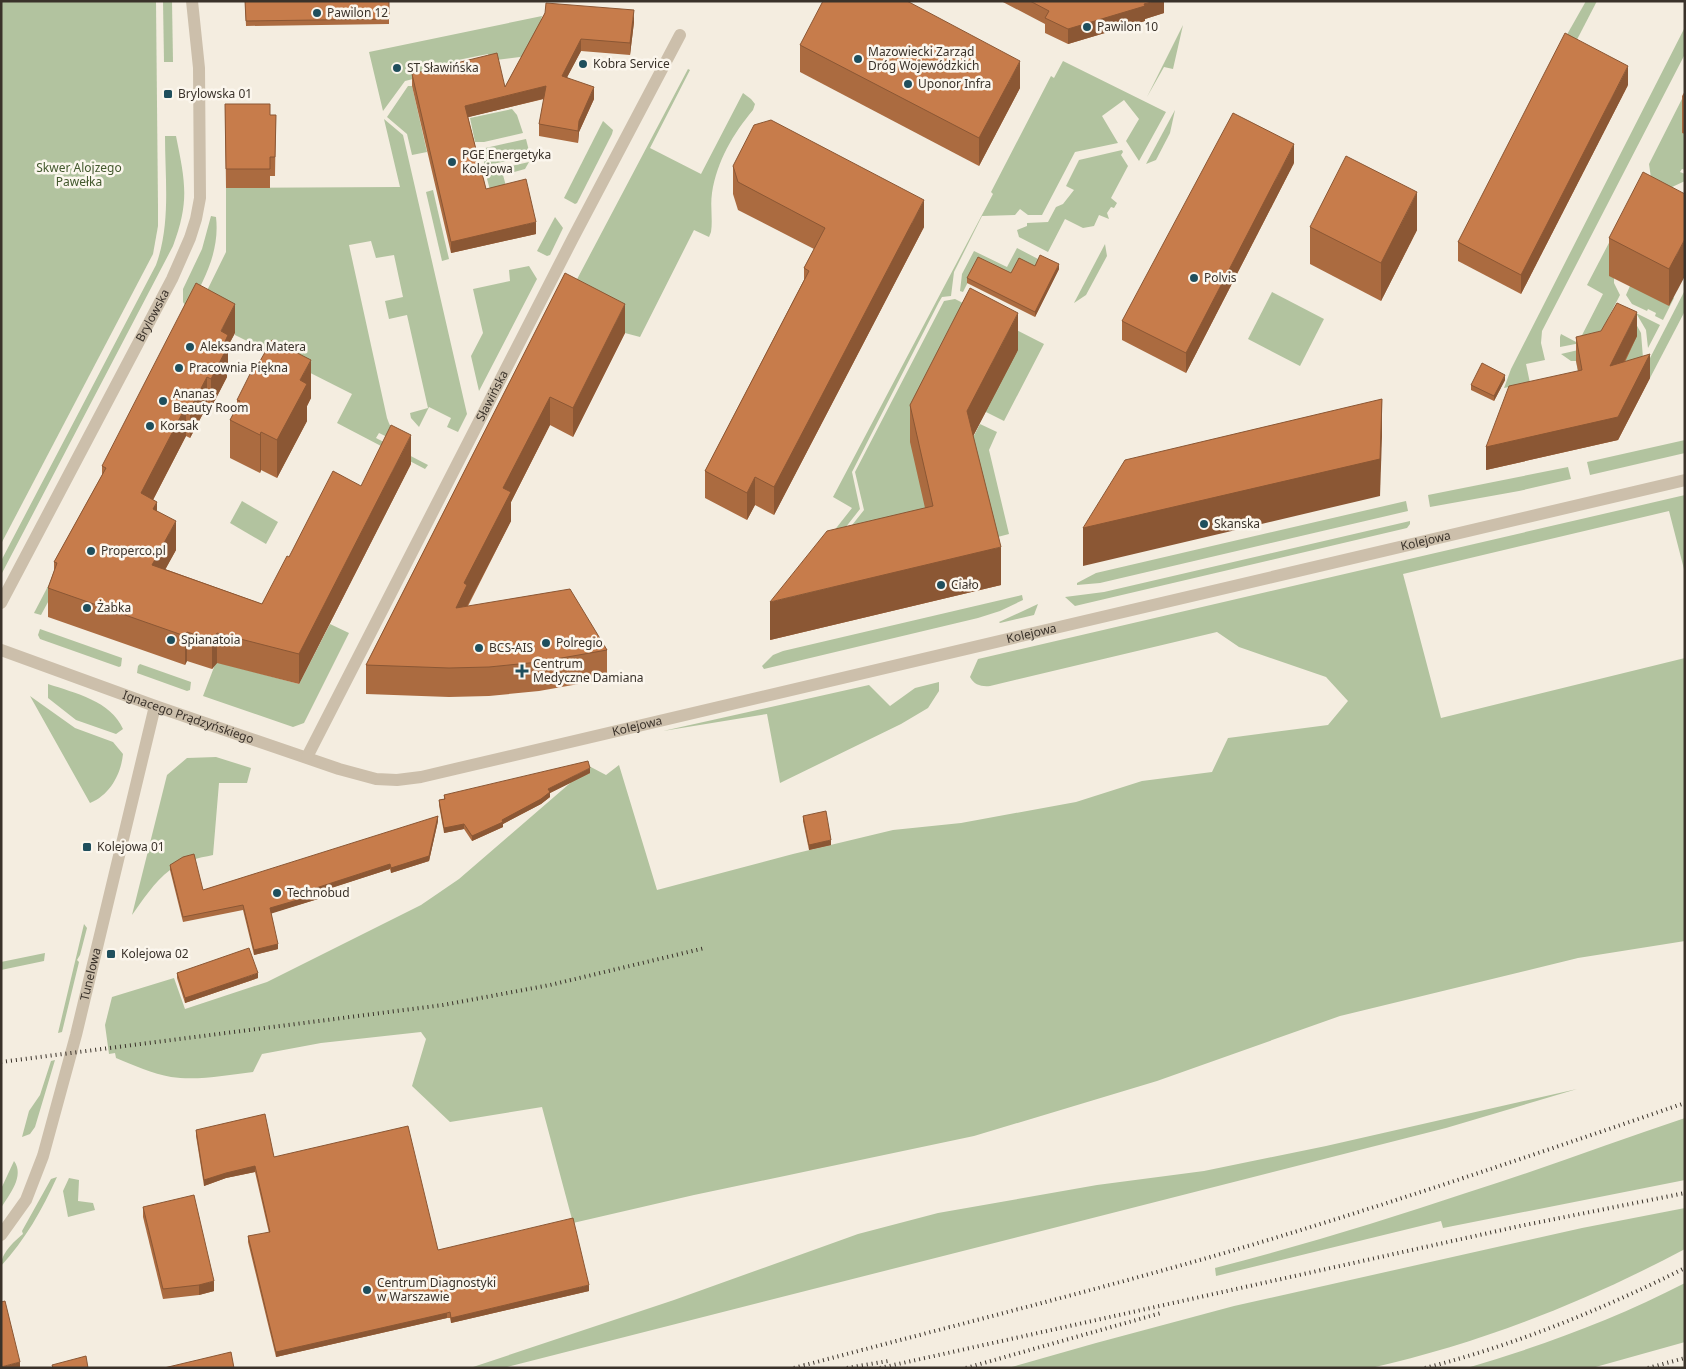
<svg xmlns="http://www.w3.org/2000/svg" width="1686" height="1369" viewBox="0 0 1686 1369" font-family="'Noto Sans',sans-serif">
	<rect width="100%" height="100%" fill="#f4ede0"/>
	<g fill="#b2c39f">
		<polygon points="1,1 156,1 158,207 158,226 153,254 1,544"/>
		<polygon points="163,1 172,1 173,62 164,62"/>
		<polygon points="1586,1 1597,1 1569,55 1556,54"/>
		<polygon points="542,16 537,38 528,56 496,60 491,67 488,54 458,60 453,69 405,81 383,111 369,52"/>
		<polygon points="1183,25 1173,69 1164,67 1147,97"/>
		<polygon points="1685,27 1685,54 1542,331 1541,343 1545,360 1526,364 1530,383 1504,388 1511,369"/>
		<polygon points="1063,61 1166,112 1139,161 1126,141 1139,119 1124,100 1102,116 1118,143 1075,152 1042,215 1028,215 1020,209 1015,215 982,216 954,272 951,296 942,297 939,302 852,472 860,509 783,607 781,598 852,508 833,497 993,194 991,192 1051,76 1054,78"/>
		<path d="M688,69L690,70L650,148L701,174L743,93L751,99L755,104L753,110C733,134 717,161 712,193C710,206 713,219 711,232L709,237L694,230L640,337L625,333L565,302Z"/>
		<polygon points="408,86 412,86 427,152 412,155 407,134 387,117"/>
		<polygon points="1685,93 1685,170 1682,169 1680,172 1685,174 1685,181 1659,193 1651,178 1649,164"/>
		<polygon points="512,109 517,115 523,133 484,142 475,142 470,118"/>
		<polygon points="1175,110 1170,133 1156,160 1146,164"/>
		<path d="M384,119L403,135L467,414L458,432L447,427L451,418L429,407L419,427L411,418L410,413L428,408L407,315L389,319L385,301L403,297L394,255L376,258L371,241L349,245L387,418C391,430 397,437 406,446L379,433L376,438L428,465L425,469L337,423L352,394L235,335V333L196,313L226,252V188L400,187Z"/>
		<polygon points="603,121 613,130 612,134 577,203 575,204 564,198"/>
		<path d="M165,136H176C185,181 190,201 173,246L1,575V561L156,265C171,224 165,179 165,136Z"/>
		<polygon points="526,139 530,155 485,166 481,149"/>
		<polygon points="1122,150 1123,152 1121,155 1128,166 1111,198 1117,203 1114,208 1111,207 1107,213 1109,219 1099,215 1094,226 1083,228 1065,219 1048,252 1019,237 1017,230 1027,226 1027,223 1048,222 1056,207 1063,204 1074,190 1066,186 1079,160"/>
		<polygon points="529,162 525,169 503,175 506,186 490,190 486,175 490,171"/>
		<polygon points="433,190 449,259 442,261 426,192"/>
		<polygon points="1624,214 1614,277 1614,283 1620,295 1601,332 1598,331 1594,338 1596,340 1560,347 1560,337 1561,334 1578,343 1603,294 1587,285"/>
		<path d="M211,216L216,217C220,252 204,280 188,310L183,302V289L202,249Z"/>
		<polygon points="555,217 563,228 550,255 547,256 537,251"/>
		<polygon points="1105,244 1107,256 1086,295 1074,303"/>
		<polygon points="1017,248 1040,260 1035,271 1011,278 978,262 963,292 960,291 962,274 974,251 1007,267"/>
		<polygon points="529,266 537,279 479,391 471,356 483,333 473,289 510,281 509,270"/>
		<polygon points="1644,282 1674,298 1663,320 1655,316 1656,313 1648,309 1647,311 1632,304 1626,295 1630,286"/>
		<polygon points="1685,290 1685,311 1650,378 1649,360"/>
		<polygon points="1272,292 1324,319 1300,366 1248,339"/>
		<polygon points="955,299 1044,344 1004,421 986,412 977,329 933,543 787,607 864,510 855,472 944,301"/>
		<polygon points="1627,308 1641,333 1643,358 1580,383 1576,361 1571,361 1561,354 1600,345"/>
		<polygon points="1636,313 1660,325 1648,348 1646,330"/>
		<polygon points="980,424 997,432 989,450 1009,534 990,539 967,449"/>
		<polygon points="1685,440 1685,453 1590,475 1587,462"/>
		<polygon points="1568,467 1571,479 1519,491 1430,507 1428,495"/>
		<path d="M1685,495V573L1669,511L1403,574L1441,718L1685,658V941L1578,958L1340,1016L1157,1081L974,1136L694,1195L573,1223L542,1107L450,1122L412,1086L426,1039L421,1032L321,1043L262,1054L253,1072C227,1075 197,1081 171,1077C153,1074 133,1065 116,1058L115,1053L109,1054L105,1025L112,997L174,978L185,1009L267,982L421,905L459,879L576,778L587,765L606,775L619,765L657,890L793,854L893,830L961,823L1076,802L1142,781L1212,772L1228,738L1328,725L1348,701L1326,677L1239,647L1217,632L990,686C982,687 974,685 970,677L978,659Z"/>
		<polygon points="242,501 278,522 266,544 230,523"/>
		<polygon points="1406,501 1408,511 1100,583 1077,585 1077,583 1096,573"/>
		<polygon points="1410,521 1410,524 1407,528 1075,606 1065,597 1104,592"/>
		<polygon points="58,567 54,591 41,615 34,613"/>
		<polygon points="1022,595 1023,600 1000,611 978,618 764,669 762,666 773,655 783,651"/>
		<polygon points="1038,604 1034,615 1000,623 999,622"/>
		<polygon points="330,624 349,633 304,723 293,727 203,696 216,662 299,684"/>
		<polygon points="40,629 122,658 121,666 119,667 40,639 38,635"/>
		<polygon points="140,664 191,682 190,690 187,691 137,673 138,666"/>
		<polygon points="939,682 939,691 928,708 901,724 780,783 767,714 663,731 869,685 890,706 915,688"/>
		<path d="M48,684C75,693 111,701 123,729L116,734L76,720L48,698Z"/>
		<path d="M30,696L75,728L113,742L123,754C121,774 110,795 90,803Z"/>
		<path d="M216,757L251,768L247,783H219L213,855C199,858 181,861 170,870C154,882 143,900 132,915L167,775L187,758Z"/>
		<polygon points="84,924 87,928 80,955 77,960 79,962 62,1032 58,1033"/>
		<polygon points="45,953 44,961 1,970 1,962"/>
		<polygon points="55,1060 35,1127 30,1134 22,1137 29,1111 40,1095 51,1061"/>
		<polygon points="1577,1089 1446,1128 503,1368 470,1368 674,1300 858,1234 938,1213 1097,1185 1204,1171 1326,1146"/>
		<path d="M1685,1118V1180L1443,1228L1441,1221L1216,1276L1215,1268C1301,1246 1385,1220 1469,1192C1542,1169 1613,1142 1685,1118Z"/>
		<path d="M14,1161C25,1176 9,1195 1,1208V1189Z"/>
		<path d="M57,1177C42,1210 25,1240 1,1266C1,1254 13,1242 23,1234L22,1231L51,1179Z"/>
		<polygon points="69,1178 79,1180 78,1201 93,1203 95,1210 68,1217 63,1191"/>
		<path d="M1685,1208V1249C1585,1302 1482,1343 1371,1368H1008L1096,1343L1234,1306L1582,1228Z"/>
		<path d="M1685,1283V1342L1592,1368H1467C1542,1346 1615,1319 1685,1283Z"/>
	</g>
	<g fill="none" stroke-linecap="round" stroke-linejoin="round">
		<g stroke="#ccbfab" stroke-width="12">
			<path id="s1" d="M1,603L172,279L190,238L196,219L200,198L199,68L192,1"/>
			<path id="s2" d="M1,650L155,706L339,769L376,779L397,780L421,777L1685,480"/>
			<path id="s3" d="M307,757L573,238L680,35"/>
			<path id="s4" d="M1,1235L26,1200L43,1156L76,1035L155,706"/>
		</g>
		<g stroke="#3a322a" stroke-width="4" stroke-dasharray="1 4" stroke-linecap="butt">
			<polyline points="1,1062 443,1005 550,985 705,948"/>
			<path d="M794,1368C929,1332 1065,1298 1200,1260C1364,1213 1524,1158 1685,1103"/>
			<polyline points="847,1368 888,1361"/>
			<polyline points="880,1368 1520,1226 1685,1193"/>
			<polyline points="966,1368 1161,1313"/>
			<path d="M1425,1368C1515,1345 1601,1310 1685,1268"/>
			<polyline points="1648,1368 1685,1358"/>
		</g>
	</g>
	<g fill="#ab6b40">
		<polygon points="245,1 389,1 389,24 246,26"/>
		<polygon points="1001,1 1164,1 1164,13 1145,19 1145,21 1068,44 1045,33 1045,24"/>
		<polygon points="545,13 634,22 630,55 581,51 567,77 594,99 579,132 578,143 539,136 539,124 544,99 468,117 486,189 536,234 451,253 412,86 412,74 505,87"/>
		<polygon points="800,45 1020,88 979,166 800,72"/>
		<polygon points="1628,85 1521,294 1458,261 1458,242"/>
		<polygon points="1685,91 1685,134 1682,133 1682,96"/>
		<polygon points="225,104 270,115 276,115 275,176 270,176 270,188 226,188"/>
		<polygon points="1294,163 1186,373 1122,340 1122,321"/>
		<polygon points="733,166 924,227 774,515 755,505 747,520 705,498 705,471 804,280 804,268 814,249 738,210 733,194"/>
		<polygon points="1685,194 1669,306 1609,276 1609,238"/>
		<polygon points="1310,227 1417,230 1381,301 1310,264"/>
		<polygon points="1035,266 1059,269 1035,317 967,283 967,278 1011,273"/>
		<polygon points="565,273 625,333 573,437 550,425 511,502 511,521 468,606 607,650 607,679 539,691 489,696 449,697 366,694 366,665"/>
		<polygon points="235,333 228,346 228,364 227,367 227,377 211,408 207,406 190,438 186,436 153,500 157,511 176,550 165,569 262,604 289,557 361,486 411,464 299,684 217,663 212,669 187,661 185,665 48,617 48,588 54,571 54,562 102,475 102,466"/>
		<polygon points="1637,336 1625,362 1650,378 1618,440 1486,470 1578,371 1576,361 1576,337"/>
		<polygon points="1018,350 973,436 1001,585 770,640 925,508 910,442 910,405"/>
		<polygon points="1505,380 1494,401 1471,390 1471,385"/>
		<polygon points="311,398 307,406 307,421 277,478 261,470 260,473 230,458 230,420 237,407 237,400"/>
		<polygon points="590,773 550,793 550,797 541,804 503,824 503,827 472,841 464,829 444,833 439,805 439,800 444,799 444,795"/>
		<polygon points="803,816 831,845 809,850 803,821"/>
		<polygon points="438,821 429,861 391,873 390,869 318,892 318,899 271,913 278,949 254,955 243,910 183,922 170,870 170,865 203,890"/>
		<polygon points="177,973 258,978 185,1003 177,978"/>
		<polygon points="196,1130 274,1157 438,1250 589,1291 451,1323 450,1318 447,1318 276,1357 248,1242 248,1236 269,1233 255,1172 226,1178 204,1186 196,1136"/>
		<polygon points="143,1207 214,1291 199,1295 163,1299 143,1217"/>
	</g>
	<g fill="#8b5734">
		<polygon points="1155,1 1164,1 1164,13 1145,19 1145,21 1068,44 1068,29"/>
		<polygon points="634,10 634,22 630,55 630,43"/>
		<polygon points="581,39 581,51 562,87 562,76"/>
		<polygon points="1020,61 1020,88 979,166 979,138"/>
		<polygon points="1628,66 1628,85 1521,294 1521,275"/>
		<polygon points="546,86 546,98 465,118 465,106"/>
		<polygon points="594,87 594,99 579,132 578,143 578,131 579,121"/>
		<polygon points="1294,144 1294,163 1186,373 1186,353"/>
		<polygon points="1417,192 1417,230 1381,301 1381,263"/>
		<polygon points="924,200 924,227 774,515 774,487"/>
		<polygon points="536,222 536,234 451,253 451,242"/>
		<polygon points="1685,239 1685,276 1669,306 1669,269"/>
		<polygon points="1059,264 1059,269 1035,317 1035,312"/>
		<polygon points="235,304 235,333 228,346 228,364 227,367 227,377 211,408 211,379 221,331"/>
		<polygon points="625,304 625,333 573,437 573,408"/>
		<polygon points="1637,312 1637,336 1610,389 1610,366"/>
		<polygon points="1018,313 1018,350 967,448 967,411"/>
		<polygon points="1650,354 1650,378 1618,440 1486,470 1486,447"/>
		<polygon points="311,360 311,398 307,406 307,421 277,478 277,440 300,380"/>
		<polygon points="1505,375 1505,380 1494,401 1494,396"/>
		<polygon points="207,377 207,406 190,438 190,409"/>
		<polygon points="550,397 550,425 511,502 511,521 467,606 456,608 464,583 503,488"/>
		<polygon points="1382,399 1382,437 1380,496 1083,566 1083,528"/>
		<polygon points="186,406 186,436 141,523 141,493"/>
		<polygon points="261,432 261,470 260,473 260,435"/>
		<polygon points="411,435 411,464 299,684 299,654"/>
		<polygon points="755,477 755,505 747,520 747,493"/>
		<polygon points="157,502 157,531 153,509"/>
		<polygon points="176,521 176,550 152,594 152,565"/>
		<polygon points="1001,547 1001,585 770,640 770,602"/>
		<polygon points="187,632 187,661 185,665 185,636"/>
		<polygon points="217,633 217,663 212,669 212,640"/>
		<polygon points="590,768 590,773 550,793 550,797 541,804 503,824 503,827 472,841 472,836 502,820 548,789"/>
		<polygon points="438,816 438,821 429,861 391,873 391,868"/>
		<polygon points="464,824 464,829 444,833 444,828"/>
		<polygon points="831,840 831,845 809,850 809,845"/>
		<polygon points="390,864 390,869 316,893 316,888"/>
		<polygon points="318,894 318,899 270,914 270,908"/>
		<polygon points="278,944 278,949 254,955 254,950"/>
		<polygon points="258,973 258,978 185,1003 185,998"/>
		<polygon points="255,1166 255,1172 226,1178 204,1186 204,1180 226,1173"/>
		<polygon points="214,1281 214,1291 199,1295 199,1285"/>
		<polygon points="589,1285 589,1291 451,1323 451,1318"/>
		<polygon points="447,1313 447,1318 276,1357 276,1352"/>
		<polygon points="20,1362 20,1367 1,1368 1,1367"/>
	</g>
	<g fill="#c77c4b" stroke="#8b5734">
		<polygon points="245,1 389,1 389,19 246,21"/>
		<polygon points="823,1 907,1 1020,61 979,138 800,45"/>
		<polygon points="1030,1 1155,1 1144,4 1145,6 1068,29 1045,18 1049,11"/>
		<polygon points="546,3 634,10 630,43 581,39 562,76 594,87 579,121 578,131 539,124 546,86 465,106 486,189 526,179 536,222 451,242 412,74 497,53 505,87 545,13"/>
		<polygon points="1565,33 1628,66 1521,275 1458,242"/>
		<polygon points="225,104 270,104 270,115 276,115 275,157 270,157 270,169 226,169"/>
		<polygon points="1233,113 1294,144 1186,353 1122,321"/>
		<polygon points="771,120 924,200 774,487 755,477 747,493 705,471 809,271 804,268 825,228 738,182 733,166 754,125"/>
		<polygon points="1346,156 1417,192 1381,263 1310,227"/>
		<polygon points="1643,172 1685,194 1685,239 1669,269 1609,238"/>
		<polygon points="1040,255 1059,264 1035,312 967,278 978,257 1011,273 1019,258 1035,266"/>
		<polygon points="565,273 625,304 573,408 550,397 503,488 511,492 464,583 467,585 456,608 570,589 607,650 539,662 489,667 449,668 366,665"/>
		<polygon points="196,283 235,304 221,331 228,335 223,346 227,348 211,379 207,377 190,409 186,406 141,493 157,502 153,509 176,521 152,565 262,604 287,556 289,557 333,471 361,486 391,425 411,435 299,654 217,633 212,640 187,632 185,636 48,588 57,563 54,562 106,468 102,466"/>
		<polygon points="970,288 1018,313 967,411 1001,547 770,602 827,531 933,506 910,405"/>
		<polygon points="1617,303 1637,312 1610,366 1650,354 1618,417 1486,447 1509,386 1582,370 1576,337 1601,331"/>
		<polygon points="272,340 311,360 300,380 307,384 277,440 261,432 260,435 230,420 240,401 237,400 250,374 252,375"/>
		<polygon points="1482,363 1505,375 1494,396 1471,385"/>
		<polygon points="1382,399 1380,459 1083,528 1125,460"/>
		<polygon points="588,761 590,768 548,789 550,792 541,799 502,820 503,822 472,836 464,824 444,828 439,800 445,799 444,795"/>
		<polygon points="826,811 831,840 809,845 803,816"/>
		<polygon points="438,816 429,856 391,868 390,864 316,888 318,894 270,908 278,944 254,950 243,905 183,917 170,865 183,857 194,854 203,890"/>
		<polygon points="249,948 258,973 185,998 177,973"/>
		<polygon points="265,1114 274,1157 408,1126 438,1250 573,1218 589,1285 451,1318 450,1312 447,1313 276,1352 248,1236 270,1232 255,1166 226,1173 204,1180 196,1130"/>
		<polygon points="194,1195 214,1281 199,1285 163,1289 143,1207"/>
		<polygon points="5,1301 20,1362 1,1367 1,1302"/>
		<polygon points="231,1352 234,1368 164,1368"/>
		<polygon points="86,1356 88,1368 53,1368 52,1365"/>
	</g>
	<g fill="#1f4f5d" stroke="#fbf6ed" stroke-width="2">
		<circle cx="317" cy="13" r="5"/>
		<circle cx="1087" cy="27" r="5"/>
		<circle cx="858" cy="59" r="5"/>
		<circle cx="583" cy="64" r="5"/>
		<circle cx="397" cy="68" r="5"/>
		<circle cx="908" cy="84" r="5"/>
		<rect x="163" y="89" width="10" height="10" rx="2.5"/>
		<circle cx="452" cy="162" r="5"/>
		<circle cx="1194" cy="278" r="5"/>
		<circle cx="190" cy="347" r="5"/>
		<circle cx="179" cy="368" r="5"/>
		<circle cx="163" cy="401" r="5"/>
		<circle cx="150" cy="426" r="5"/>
		<circle cx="1204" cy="524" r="5"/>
		<circle cx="91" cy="551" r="5"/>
		<circle cx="941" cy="585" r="5"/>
		<circle cx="87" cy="608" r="5"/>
		<circle cx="171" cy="640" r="5"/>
		<circle cx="546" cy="643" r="5"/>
		<circle cx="479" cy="648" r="5"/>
		<path d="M519.5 663.5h5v5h5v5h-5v5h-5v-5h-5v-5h5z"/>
		<rect x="82" y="842" width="10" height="10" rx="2.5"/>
		<circle cx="277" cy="893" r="5"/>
		<rect x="106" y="949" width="10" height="10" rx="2.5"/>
		<circle cx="367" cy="1290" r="5"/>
	</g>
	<g text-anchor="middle" stroke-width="5" stroke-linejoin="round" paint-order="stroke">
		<g font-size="12" fill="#3a322a" stroke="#fbf6ed" text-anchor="start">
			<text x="327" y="17">Pawilon 12</text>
			<text x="1097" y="31">Pawilon 10</text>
			<text x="868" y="56">Mazowiecki Zarząd<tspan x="868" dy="14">Dróg Wojewódzkich</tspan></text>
			<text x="593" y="68">Kobra Service</text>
			<text x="407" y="72">ST Sławińska</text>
			<text x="918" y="88">Uponor Infra</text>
			<text x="178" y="98">Brylowska 01</text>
			<text x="462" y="159">PGE Energetyka<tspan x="462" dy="14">Kolejowa</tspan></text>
			<text x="1204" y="282">Polvis</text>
			<text x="200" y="351">Aleksandra Matera</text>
			<text x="189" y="372">Pracownia Piękna</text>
			<text x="173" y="398">Ananas<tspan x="173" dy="14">Beauty Room</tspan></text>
			<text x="160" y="430">Korsak</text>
			<text x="1214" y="528">Skanska</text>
			<text x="101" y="555">Properco.pl</text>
			<text x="951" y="589">Ciało</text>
			<text x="97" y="612">Żabka</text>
			<text x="181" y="644">Spianatoia</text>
			<text x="556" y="647">Polregio</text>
			<text x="489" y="652">BCS-AIS</text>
			<text x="533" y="668">Centrum<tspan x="533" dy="14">Medyczne Damiana</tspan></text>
			<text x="97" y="851">Kolejowa 01</text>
			<text x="287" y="897">Technobud</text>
			<text x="121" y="958">Kolejowa 02</text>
			<text x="377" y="1287">Centrum Diagnostyki<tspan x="377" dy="14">w Warszawie</tspan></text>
		</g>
		<g font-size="12" fill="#43592e" stroke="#fbf6ed">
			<text x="79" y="172">Skwer Alojzego<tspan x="79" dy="14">Pawełka</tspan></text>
		</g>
		<g font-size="12" fill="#3a322a" stroke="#fbf6ed">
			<text dy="4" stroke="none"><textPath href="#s1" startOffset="325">Brylowska</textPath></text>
			<text dy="4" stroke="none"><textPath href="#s3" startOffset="406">Sławińska</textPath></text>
			<text dy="4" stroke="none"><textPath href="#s2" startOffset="1474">Kolejowa</textPath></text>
			<text dy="4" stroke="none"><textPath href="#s2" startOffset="1069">Kolejowa</textPath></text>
			<text dy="4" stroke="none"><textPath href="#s2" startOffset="199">Ignacego Prądzyńskiego</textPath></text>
			<text dy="4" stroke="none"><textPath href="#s2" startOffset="664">Kolejowa</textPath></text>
			<text dy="4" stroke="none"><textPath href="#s4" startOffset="278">Tunelowa</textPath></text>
		</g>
	</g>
	<rect width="1686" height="1369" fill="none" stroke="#3a322a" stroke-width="5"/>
</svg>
